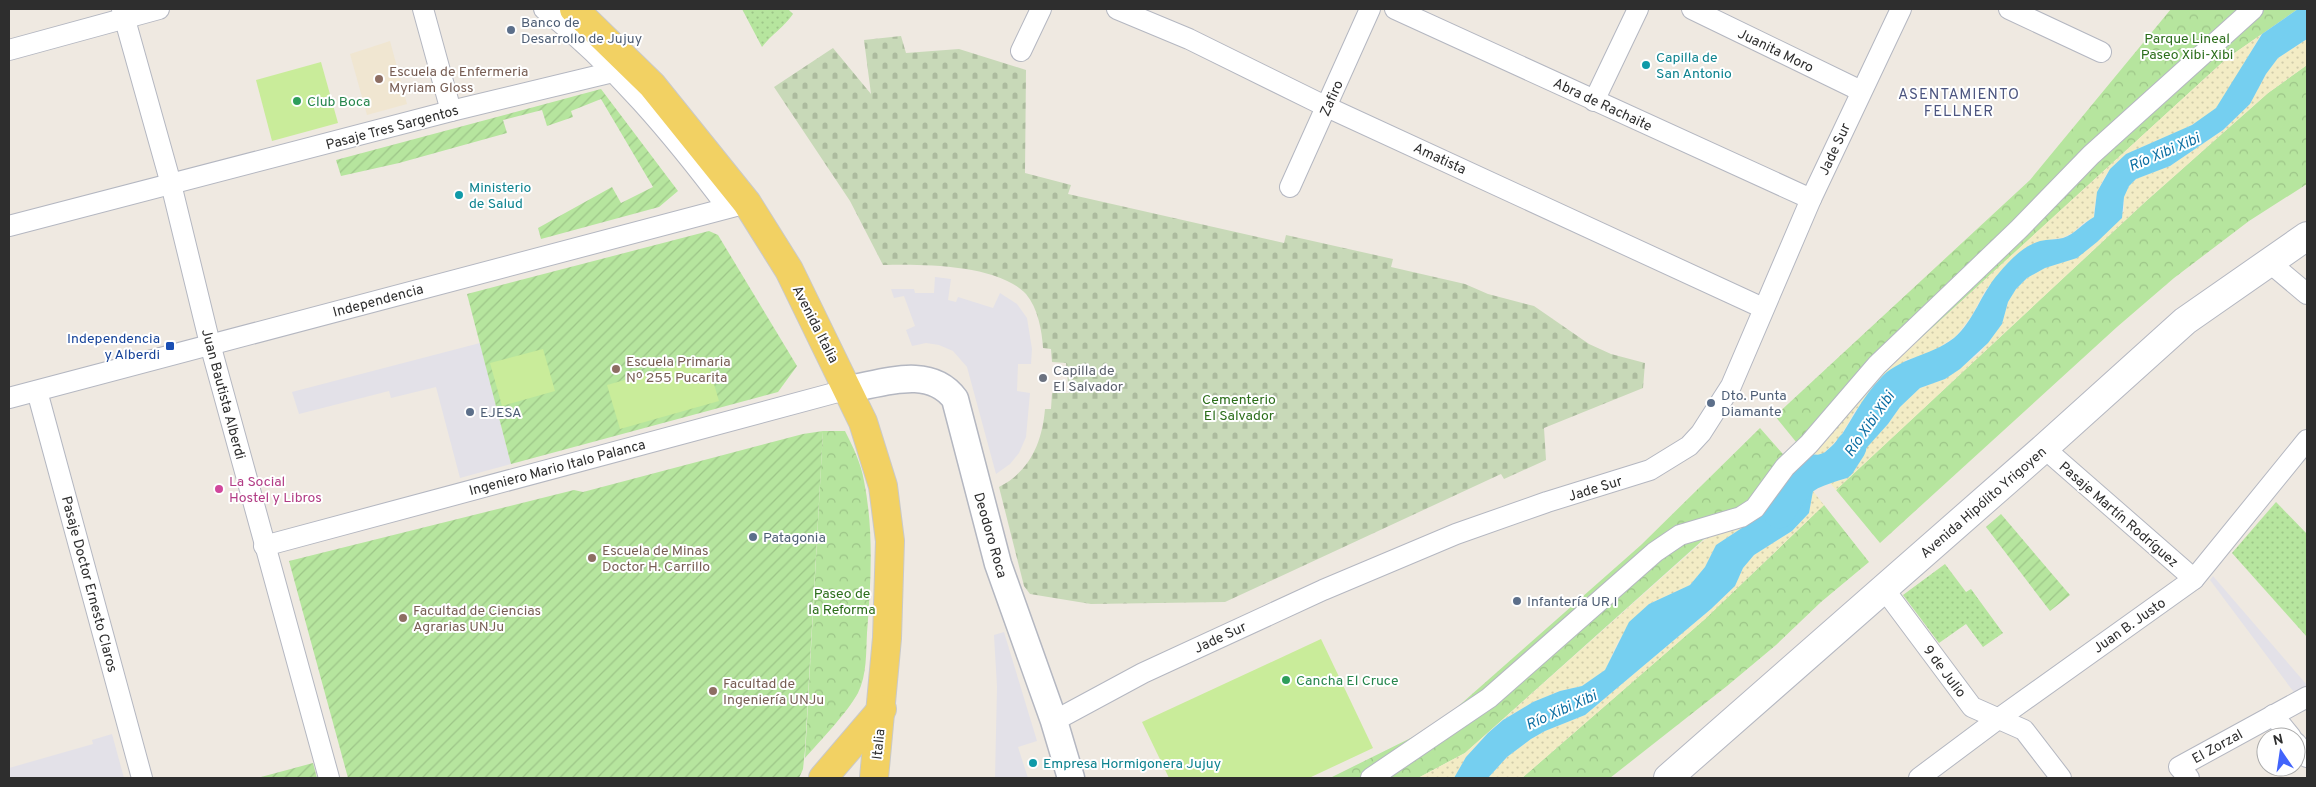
<svg xmlns="http://www.w3.org/2000/svg" width="2316" height="787" viewBox="0 0 2316 787" font-family="Overpass,sans-serif">
	<defs>
		<pattern id="grass-dots" width="8" height="8" patternUnits="userSpaceOnUse" patternTransform="scale(1.25)"><rect width="8" height="8" fill="#b6e59e"/><path d="M2 2h.1M6 6h.1" fill="none" stroke="#9dc588" stroke-width="1.8" stroke-linecap="round"/></pattern>
		<pattern id="forest-crowns" width="20" height="18" patternUnits="userSpaceOnUse" patternTransform="scale(1.25)"><rect width="20" height="18" fill="#b6e59e"/><path d="M2 6a3 3 0 1 1 6 0M12 15a3 3 0 1 1 6 0" fill="none" stroke="#9dc588"/></pattern>
		<pattern id="sand-dots" width="8" height="8" patternUnits="userSpaceOnUse" patternTransform="scale(1.25)"><rect width="8" height="8" fill="#f3ecc5"/><path d="M2 2h.1M6 6h.1" fill="none" stroke="#d1cbaa" stroke-width="1.8" stroke-linecap="round"/></pattern>
		<pattern id="cemetery-stones" width="16" height="16" patternUnits="userSpaceOnUse" patternTransform="scale(1.25)"><rect width="16" height="16" fill="#c8d9b8"/><path d="M2 7V4a2 2 0 0 1 4 0v3zM10 15v-3a2 2 0 0 1 4 0v3z" fill="#acbb9e"/></pattern>
		<pattern id="garden-furrows" width="10" height="10" patternUnits="userSpaceOnUse" patternTransform="scale(1.25)"><rect width="10" height="10" fill="#b6e59e"/><path d="M-1 1l2-2M0 10L10 0M9 11l2-2" fill="none" stroke="#9dc588"/></pattern>
	</defs>
	<rect width="100%" height="100%" fill="#efe9e1"/>
	<g fill="#e3e1e8">
		<polygon points="935,277 951,279 948,300 956,302 958,297 993,308 1000,293 1017,304 1027,318 1032,349 1031,364 1018,364 1017,391 1030,393 1026,437 1019,453 1010,464 996,474 967,367 953,351 939,345 926,343 912,346 906,330 915,326 904,296 894,298 891,289 914,289 915,293 934,293"/>
		<polygon points="480,343 511,464 460,478 436,387 391,398 389,391 299,414 292,392"/>
		<polygon points="2213,576 2307,685 2307,690 2296,695 2210,580"/>
		<polygon points="1004,632 1037,741 1018,747 1028,778 995,778 997,687 994,635"/>
		<polygon points="112,734 124,778 9,778 9,768 93,744 92,740"/>
	</g>
	<polygon fill="#f0e6d1" points="390,41 407,104 367,115 350,54"/>
	<g fill="url(#grass-dots)">
		<path d="M742,9H788L793,14C783,28 772,34 762,47Z"/>
		<polygon points="2276,502 2307,534 2307,637 2232,553"/>
		<polygon points="1945,564 1966,592 1971,589 2003,633 1983,647 1966,624 1939,643 1903,595"/>
	</g>
	<g fill="url(#forest-crowns)">
		<polygon points="2171,9 2298,9 2226,59 1801,448 1775,416 2030,180"/>
		<polygon points="2307,65 2307,184 2249,221 2174,278 2117,327 1880,543 1836,490 2145,202 2268,93"/>
		<polygon points="1760,428 1790,462 1465,753 1418,778 1330,778 1437,725 1641,545"/>
		<path d="M823,431H845C853,447 861,463 864,481C874,531 871,582 867,633C866,652 867,675 858,693C847,713 820,741 805,758Z"/>
		<polygon points="1824,505 1869,562 1821,602 1776,645 1727,686 1610,778 1522,778 1705,619"/>
	</g>
	<g fill="url(#sand-dots)">
		<path d="M2262,34C2247,55 2232,93 2215,109C2168,150 2098,138 2094,217L2082,224L2074,232L2062,238L2053,239L2024,249L2016,255L1985,291L1971,317L1956,336L1931,353L1906,360L1868,395L1855,411L1840,437L1822,455L1806,454L1801,448L2226,59Z"/>
		<polygon points="2307,39 2307,65 2268,93 2145,202 1836,490 1830,483 1845,479 1859,462 1861,454 1871,441 1888,424 1900,407 1920,388 1945,379 1980,353 2002,324 2008,302 2016,289 2027,278 2045,268 2077,258 2124,211 2124,197 2129,186 2136,179 2170,166 2223,130 2250,104 2266,74 2278,58"/>
		<polygon points="1766,485 1760,516 1716,545 1705,567 1690,585 1649,604 1619,640 1605,670 1582,686 1560,691 1533,702 1503,720 1488,733 1466,757 1454,778 1418,778 1465,753"/>
		<polygon points="1813,491 1824,505 1705,619 1522,778 1488,778 1507,757 1531,739 1545,731 1585,715 1711,609 1735,586 1743,568 1754,555 1792,531 1809,513"/>
	</g>
	<path fill="url(#cemetery-stones)" d="M901,36L906,53L959,49L1026,70L1025,173L1071,185L1068,194L1284,243L1286,235L1393,259L1391,267L1465,284L1488,294L1534,306L1589,344L1611,354L1645,363L1643,388L1544,428L1546,460L1504,479L1501,474L1225,602L1091,604L1030,594L1024,586L999,487C1030,471 1042,443 1045,409H1051L1052,393H1069L1066,363L1052,362L1051,349L1043,348C1042,331 1038,308 1026,294C998,264 921,264 883,265L850,201L774,87L833,48L871,94L864,40Z"/>
	<g fill="url(#garden-furrows)">
		<polygon points="601,89 678,191 659,207 541,239 538,228 612,187 621,203 653,187 601,99 571,111 573,117 547,126 542,110 503,120 507,133 399,163 341,176 336,160"/>
		<polygon points="709,231 718,235 797,366 778,392 511,464 467,294"/>
		<polygon points="823,431 805,750 803,769 799,778 348,778 289,561 574,490 583,492 803,434"/>
		<polygon points="2001,514 2070,595 2050,611 1986,527"/>
		<polygon points="313,763 317,778 261,778 261,777"/>
	</g>
	<g fill="#c9ec9a">
		<polygon points="321,62 338,123 272,141 256,80"/>
		<polygon points="543,349 555,391 502,406 490,363"/>
		<polygon points="706,357 719,401 620,429 607,385"/>
		<polygon points="1321,639 1373,748 1309,778 1169,778 1142,722"/>
	</g>
	<g fill="#75cff0">
		<path d="M2298,9H2307V39L2278,58L2266,74L2250,104L2223,130L2170,166L2136,179L2129,186L2124,197L2122,218L2097,242L2077,258L2045,268L2027,278L2016,289L2008,302L2002,324L1988,343L1960,369L1945,379L1920,388L1900,407L1888,424L1861,454L1851,474L1830,483L1806,454L1822,455C1828,449 1836,443 1841,436C1853,417 1863,397 1879,380C1898,357 1930,357 1954,338C1974,321 1981,293 1999,273C2010,260 2023,246 2040,241C2048,239 2056,240 2063,238C2075,234 2083,223 2094,217L2097,192L2110,169L2126,154L2192,125L2216,108L2262,34Z"/>
		<polygon points="1793,466 1813,491 1809,513 1792,531 1754,555 1743,568 1735,586 1711,609 1585,715 1545,731 1531,739 1507,757 1488,778 1454,778 1466,757 1488,733 1503,720 1533,702 1560,691 1582,686 1605,670 1629,622 1649,604 1690,585 1705,567 1716,545 1760,516"/>
	</g>
	<g fill="none" stroke-linecap="round" stroke-linejoin="round">
		<path stroke="#75cff0" stroke-width="31" d="M1779,513C1801,478 1800,476 1840,464L1851,447"/>
		<g stroke="#b4b7c1" stroke-width="22">
			<g id="minor">
				<polyline points="122,9 171,184 210,344 329,778"/>
				<polyline points="423,9 451,111"/>
				<path d="M544,9C615,66 673,135 727,207"/>
				<polyline points="1117,9 1189,39 1327,107 1763,308"/>
				<polyline points="1395,9 1811,199"/>
				<polyline points="1692,9 1861,91"/>
				<polyline points="2009,9 2101,52"/>
				<polyline points="9,50 159,9"/>
				<polyline points="1021,51 1041,9"/>
				<polyline points="1594,101 1638,9"/>
				<polyline points="1290,187 1370,9"/>
				<polyline points="9,226 451,111 613,72"/>
				<polyline points="2269,262 2307,294"/>
				<polyline points="37,391 142,778"/>
				<polyline points="9,398 747,203"/>
				<polyline points="2044,448 2194,579"/>
				<polyline points="264,546 849,389"/>
				<polyline points="1884,589 1972,707 2024,730 2061,778"/>
				<polyline points="2273,715 2291,737"/>
				<polyline points="1054,721 1143,673 1323,590 1456,534 1547,502 1650,470 1689,446 1701,433 1731,386 1811,199 1901,9"/>
				<polyline points="2296,743 2307,757"/>
				<polyline points="1371,778 1489,698 1655,552 1680,535 1741,517 1755,508 1785,467 1809,444 1877,365 2019,229 2091,155 2253,9"/>
				<polyline points="1919,778 1998,719 2194,579 2307,440"/>
				<polyline points="2189,778 2179,767 2307,697"/>
			</g>
		</g>
		<g stroke="#b4b7c1" stroke-width="29">
			<path id="tertiary" d="M849,389C884,383 930,365 955,399L998,564L1054,721L1071,778"/>
		</g>
		<g stroke="#b4b7c1" stroke-width="30">
			<polyline id="secondary" points="1668,778 2044,448 2185,321 2307,236"/>
		</g>
		<g stroke="#c9c9c9" stroke-width="30">
			<g id="primary">
				<polyline points="574,9 652,85 747,203 789,270 863,422 883,486 890,541 887,638 874,778"/>
				<polyline points="823,778 882,709"/>
			</g>
		</g>
		<use href="#minor" stroke="#fff" stroke-width="20"/>
		<use href="#tertiary" stroke="#fff" stroke-width="26"/>
		<use href="#secondary" stroke="#fff" stroke-width="28"/>
		<use href="#primary" stroke="#f2d163" stroke-width="28"/>
	</g>
	<g fill="#5c6f8a" stroke="#fff" stroke-width="2">
		<circle cx="511" cy="30" r="5"/>
		<circle cx="1711" cy="403" r="5"/>
		<circle cx="470" cy="412" r="5"/>
		<circle cx="753" cy="537" r="5"/>
		<circle cx="1517" cy="601" r="5"/>
	</g>
	<g fill="#0f9aa8" stroke="#fff" stroke-width="2">
		<circle cx="1646" cy="65" r="5"/>
		<circle cx="459" cy="195" r="5"/>
		<circle cx="1033" cy="763" r="5"/>
	</g>
	<g fill="#8d6e63" stroke="#fff" stroke-width="2">
		<circle cx="379" cy="79" r="5"/>
		<circle cx="616" cy="369" r="5"/>
		<circle cx="592" cy="558" r="5"/>
		<circle cx="403" cy="618" r="5"/>
		<circle cx="713" cy="691" r="5"/>
	</g>
	<g fill="#2e9e5b" stroke="#fff" stroke-width="2">
		<circle cx="297" cy="101" r="5"/>
		<circle cx="1286" cy="680" r="5"/>
	</g>
	<rect fill="#1a4fb4" stroke="#fff" stroke-width="2" x="165" y="341" width="10" height="10" rx="2.5"/>
	<circle fill="#6b7280" stroke="#fff" stroke-width="2" cx="1043" cy="378" r="5"/>
	<circle fill="#d1479c" stroke="#fff" stroke-width="2" cx="219" cy="489" r="5"/>
	<g text-anchor="middle" stroke-width="4" stroke-linejoin="round" paint-order="stroke">
		<g font-size="14" fill="#4e5e75" stroke="#fff" text-anchor="start">
			<text x="521" y="27">Banco de<tspan x="521" dy="16">Desarrollo de Jujuy</tspan></text>
			<text x="1721" y="400">Dto. Punta<tspan x="1721" dy="16">Diamante</tspan></text>
			<text x="480" y="417">EJESA</text>
			<text x="763" y="542">Patagonia</text>
			<text x="1527" y="606">Infantería UR I</text>
		</g>
		<g font-size="14" fill="#2c6e1b" stroke="#fff">
			<text x="2187" y="43">Parque Lineal<tspan x="2187" dy="16">Paseo Xibi-Xibi</tspan></text>
			<text x="1239" y="404">Cementerio<tspan x="1239" dy="16">El Salvador</tspan></text>
			<text x="842" y="598">Paseo de<tspan x="842" dy="16">la Reforma</tspan></text>
		</g>
		<g font-size="14" fill="#2e2e2e" stroke="#fff">
			<text transform="translate(1776 50) rotate(26)" y="5">Juanita Moro</text>
			<text transform="translate(1331 98) rotate(-66)" y="5">Zafiro</text>
			<text transform="translate(1603 104) rotate(25)" y="5">Abra de Rachaite</text>
			<text transform="translate(392 127) rotate(-15)" y="5">Pasaje Tres Sargentos</text>
			<text transform="translate(1834 149) rotate(-65)" y="5">Jade Sur</text>
			<text transform="translate(1440 158) rotate(25)" y="5">Amatista</text>
			<text transform="translate(378 300) rotate(-15)" y="5">Independencia</text>
			<text transform="translate(816 324) rotate(63)" y="5">Avenida Italia</text>
			<text transform="translate(224 394) rotate(75)" y="5">Juan Bautista Alberdi</text>
			<text transform="translate(557 467) rotate(-15)" y="5">Ingeniero Mario Italo Palanca</text>
			<text transform="translate(1595 488) rotate(-17)" y="5">Jade Sur</text>
			<text transform="translate(1983 502) rotate(-41)" y="5">Avenida Hipólito Yrigoyen</text>
			<text transform="translate(2119 514) rotate(41)" y="5">Pasaje Martín Rodríguez</text>
			<text transform="translate(991 535) rotate(74)" y="5">Deodoro Roca</text>
			<text transform="translate(90 584) rotate(75)" y="5">Pasaje Doctor Ernesto Claros</text>
			<text transform="translate(2129 625) rotate(-35)" y="5">Juan B. Justo</text>
			<text transform="translate(1220 637) rotate(-25)" y="5">Jade Sur</text>
			<text transform="translate(1945 671) rotate(53)" y="5">9 de Julio</text>
			<text transform="translate(878 744) rotate(-84)" y="5">Italia</text>
			<text transform="translate(2217 746) rotate(-29)" y="5">El Zorzal</text>
		</g>
		<g font-size="14" fill="#0d838f" stroke="#fff" text-anchor="start">
			<text x="1656" y="62">Capilla de<tspan x="1656" dy="16">San Antonio</tspan></text>
			<text x="469" y="192">Ministerio<tspan x="469" dy="16">de Salud</tspan></text>
			<text x="1043" y="768">Empresa Hormigonera Jujuy</text>
		</g>
		<g font-size="14" fill="#785e54" stroke="#fff" text-anchor="start">
			<text x="389" y="76">Escuela de Enfermeria<tspan x="389" dy="16">Myriam Gloss</tspan></text>
			<text x="626" y="366">Escuela Primaria<tspan x="626" dy="16">Nº 255 Pucarita</tspan></text>
			<text x="602" y="555">Escuela de Minas<tspan x="602" dy="16">Doctor H. Carrillo</tspan></text>
			<text x="413" y="615">Facultad de Ciencias<tspan x="413" dy="16">Agrarias UNJu</tspan></text>
			<text x="723" y="688">Facultad de<tspan x="723" dy="16">Ingeniería UNJu</tspan></text>
		</g>
		<g font-size="14" fill="#27864d" stroke="#fff" text-anchor="start">
			<text x="307" y="106">Club Boca</text>
			<text x="1296" y="685">Cancha El Cruce</text>
		</g>
		<g font-size="14" fill="#164399" stroke="#fff" text-anchor="end">
			<text x="160" y="343">Independencia<tspan x="160" dy="16">y Alberdi</tspan></text>
		</g>
		<g font-size="14" fill="#5b616d" stroke="#fff" text-anchor="start">
			<text x="1053" y="375">Capilla de<tspan x="1053" dy="16">El Salvador</tspan></text>
		</g>
		<g font-size="14" fill="#b23c85" stroke="#fff" text-anchor="start">
			<text x="229" y="486">La Social<tspan x="229" dy="16">Hostel y Libros</tspan></text>
		</g>
		<g font-size="15" letter-spacing="1" fill="#4d5680" stroke="#fff">
			<text x="1959" y="99">ASENTAMIENTO<tspan x="1959" dy="17">FELLNER</tspan></text>
		</g>
		<g font-size="15" font-style="italic" fill="#0d6fa3" stroke="#fff">
			<text transform="translate(2164 152) rotate(-23)" y="5">Río Xibi Xibi</text>
			<text transform="translate(1869 424) rotate(-55)" y="5">Río Xibi Xibi</text>
			<text transform="translate(1561 710) rotate(-24)" y="5">Río Xibi Xibi</text>
		</g>
	</g>
	<rect width="2316" height="787" fill="none" stroke="#2e2e2e" stroke-width="20"/>
	<g transform="translate(2281 752) rotate(347)"><circle r="24" fill="#ffffff" stroke="#ababab"/>
	<path d="M0-4L9 19L0 12L-9 19Z" fill="#4264fb"/>
	<text y="-8" font-size="14" font-weight="bold" text-anchor="middle" fill="#2e2e2e">N</text>
	</g>
</svg>
